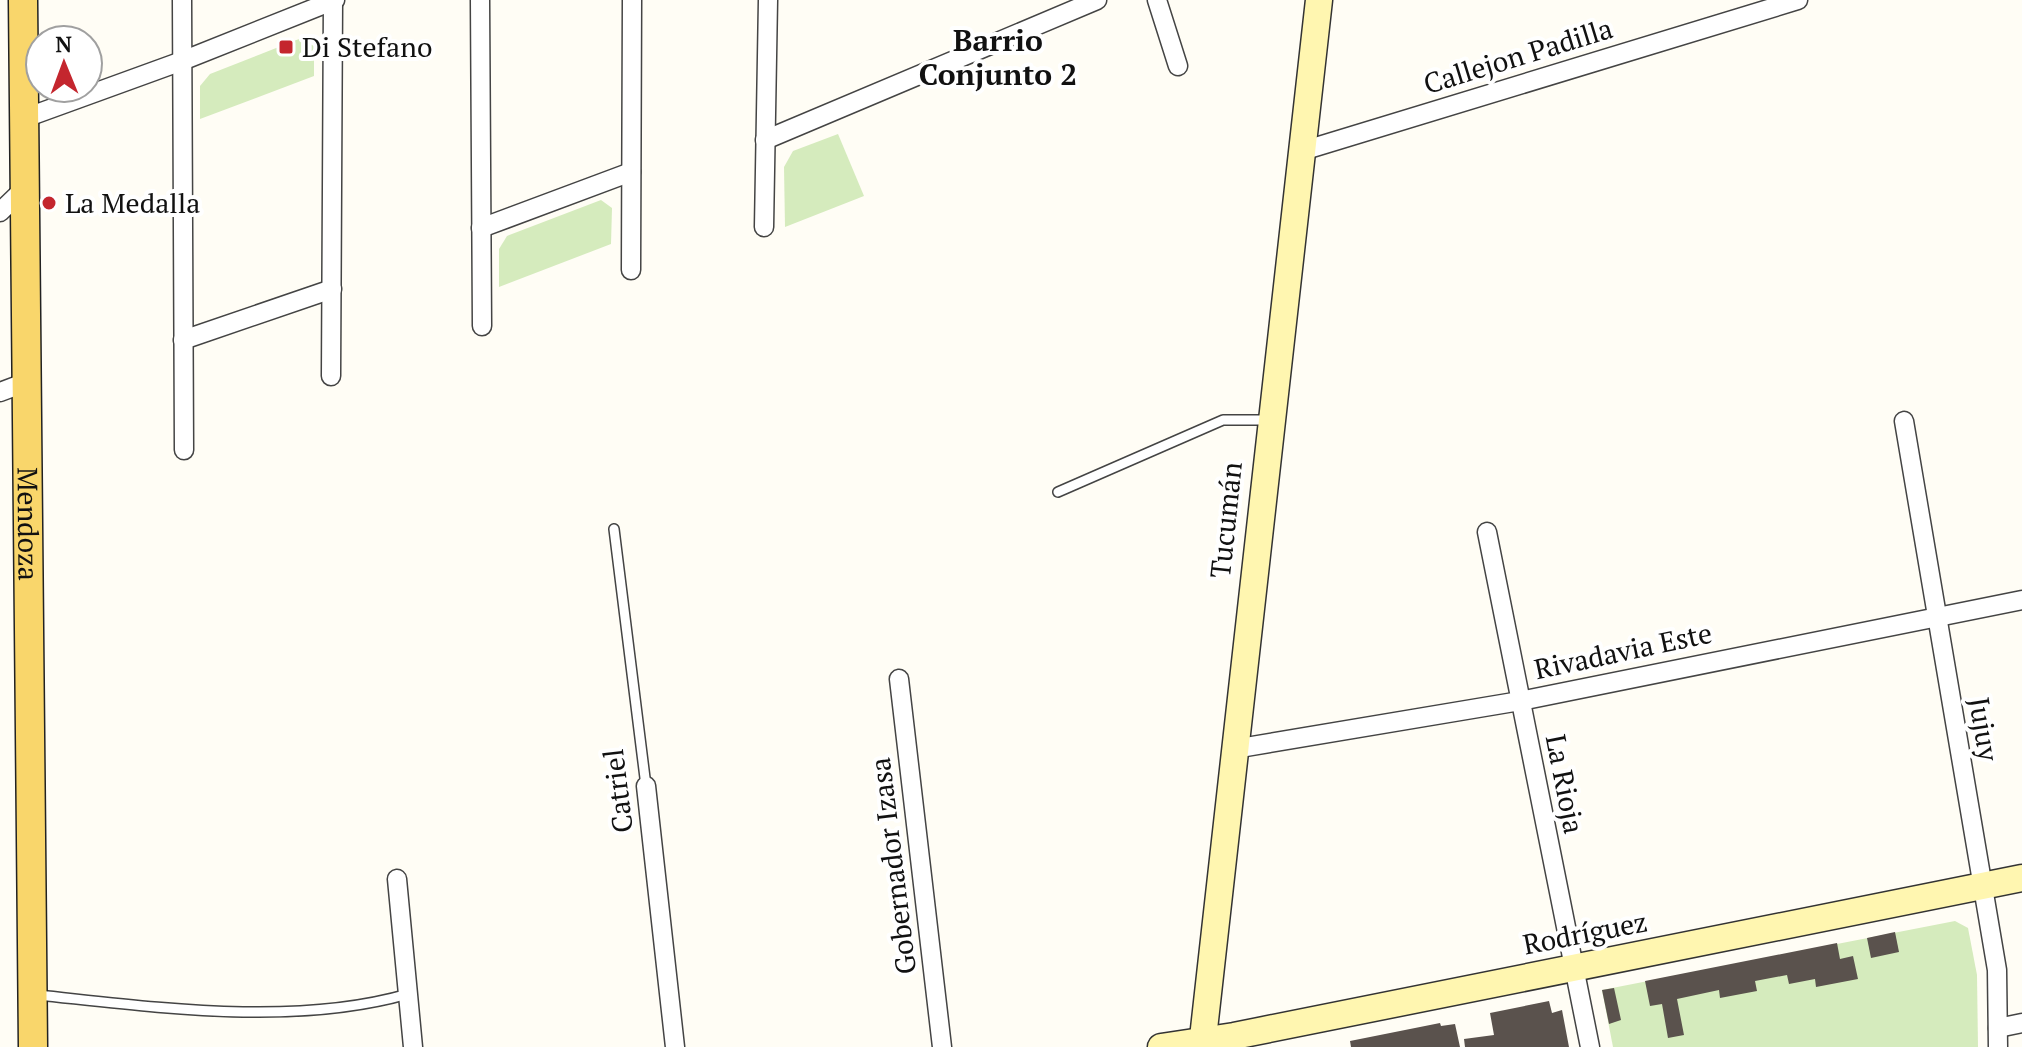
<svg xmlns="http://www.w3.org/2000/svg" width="2022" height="1047" viewBox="0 0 2022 1047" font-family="'PT Serif',serif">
	<rect width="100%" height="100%" fill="#fffdf5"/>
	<g fill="#d5ebbd">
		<polygon points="299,39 314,46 314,76 200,119 200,86 210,74"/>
		<polygon points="838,134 864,196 785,227 784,167 793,151"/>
		<polygon points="601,200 612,208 611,244 499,287 499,249 507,236"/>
		<polygon points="1955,921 1968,928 1977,975 1978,1047 1613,1047 1602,990"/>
	</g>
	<g fill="#5a524d">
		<polygon points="1895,932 1899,952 1871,958 1867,938"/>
		<polygon points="1837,943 1840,959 1853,956 1858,979 1816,987 1815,979 1789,984 1787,975 1755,981 1757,991 1720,998 1719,990 1677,999 1684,1035 1668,1038 1662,1004 1650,1006 1645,981"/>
		<polygon points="1614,988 1621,1020 1609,1024 1602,990"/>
		<polygon points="1549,1001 1552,1013 1562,1010 1569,1047 1465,1047 1464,1039 1494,1035 1490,1013"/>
		<polygon points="1440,1023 1441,1026 1455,1024 1460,1047 1351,1047 1350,1041"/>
	</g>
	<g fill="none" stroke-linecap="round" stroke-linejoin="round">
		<g stroke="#444" stroke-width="12">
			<g id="lane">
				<polyline points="1058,492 1223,420 1268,420"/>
				<polyline points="614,529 646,786"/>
				<path d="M38,995C155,1007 293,1027 408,994"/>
			</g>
		</g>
		<g stroke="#444" stroke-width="21">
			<g id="street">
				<polyline points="182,0 184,450"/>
				<polyline points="480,0 482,326"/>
				<polyline points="1157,0 1178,66"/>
				<polyline points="25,118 182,61 335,0"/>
				<polyline points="765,140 1097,0"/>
				<polyline points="1299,152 1798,0"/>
				<polyline points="0,212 26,187"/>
				<polyline points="764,227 768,0"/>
				<polyline points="481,228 631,172"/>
				<polyline points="631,270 632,0"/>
				<polyline points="183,340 332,289"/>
				<polyline points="331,376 333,0"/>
				<polyline points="0,392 24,383"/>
				<polyline points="1904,421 1997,970 1998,1047"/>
				<polyline points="1487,532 1590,1047"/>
				<polyline points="899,679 942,1047"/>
				<polyline points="1234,749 1520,701 2022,600"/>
				<polyline points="646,786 675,1047"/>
				<polyline points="397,879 413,1047"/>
				<polyline points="1998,1028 2022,1023"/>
			</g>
		</g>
		<g stroke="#333" stroke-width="29">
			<g id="secondary">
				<polyline points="1161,1047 1234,1036 2022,878"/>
				<polyline points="1202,1047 1319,0"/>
			</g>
		</g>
		<g stroke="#222" stroke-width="31">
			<g id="primary">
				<path id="s1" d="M23,0L33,1047"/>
			</g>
		</g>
		<use href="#lane" stroke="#fff" stroke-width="9"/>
		<use href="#street" stroke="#fff" stroke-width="18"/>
		<use href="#secondary" stroke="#fff6b0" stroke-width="26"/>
		<use href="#primary" stroke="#f9d66b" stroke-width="28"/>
	</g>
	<g fill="#c4262e" stroke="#fff" stroke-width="3">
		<rect x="278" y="39" width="16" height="16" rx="4"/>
		<circle cx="49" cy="203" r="8"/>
	</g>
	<g text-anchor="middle" stroke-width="8" stroke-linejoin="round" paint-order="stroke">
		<g font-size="28" fill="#111" stroke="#fff" text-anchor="start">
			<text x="302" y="57">Di Stefano</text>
			<text x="65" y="213">La Medalla</text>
		</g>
		<g font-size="28" fill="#111" stroke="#fff">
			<text transform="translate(1518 56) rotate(-17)" y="10">Callejon Padilla</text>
			<text transform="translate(1226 520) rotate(-84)" y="10">Tucumán</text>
			<text dy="10" stroke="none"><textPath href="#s1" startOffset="524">Mendoza</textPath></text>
			<text transform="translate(1623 651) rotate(-12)" y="10">Rivadavia Este</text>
			<text transform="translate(1984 729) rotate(81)" y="10">Jujuy</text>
			<text transform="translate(1565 784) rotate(79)" y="10">La Rioja</text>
			<text transform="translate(618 791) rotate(-97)" y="10">Catriel</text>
			<text transform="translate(893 866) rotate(-97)" y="10">Gobernador Izasa</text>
			<text transform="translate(1585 933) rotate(-11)" y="10">Rodríguez</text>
		</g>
		<g font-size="30" font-weight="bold" fill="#111" stroke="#fff">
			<text x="998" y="51">Barrio<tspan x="998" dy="34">Conjunto 2</tspan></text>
		</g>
	</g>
	<g transform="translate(64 64) rotate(359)"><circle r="38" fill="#ffffff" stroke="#a0a0a0" stroke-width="2"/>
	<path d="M0-6L14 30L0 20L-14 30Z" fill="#c4262e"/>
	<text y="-12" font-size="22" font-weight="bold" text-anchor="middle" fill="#111111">N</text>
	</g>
</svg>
